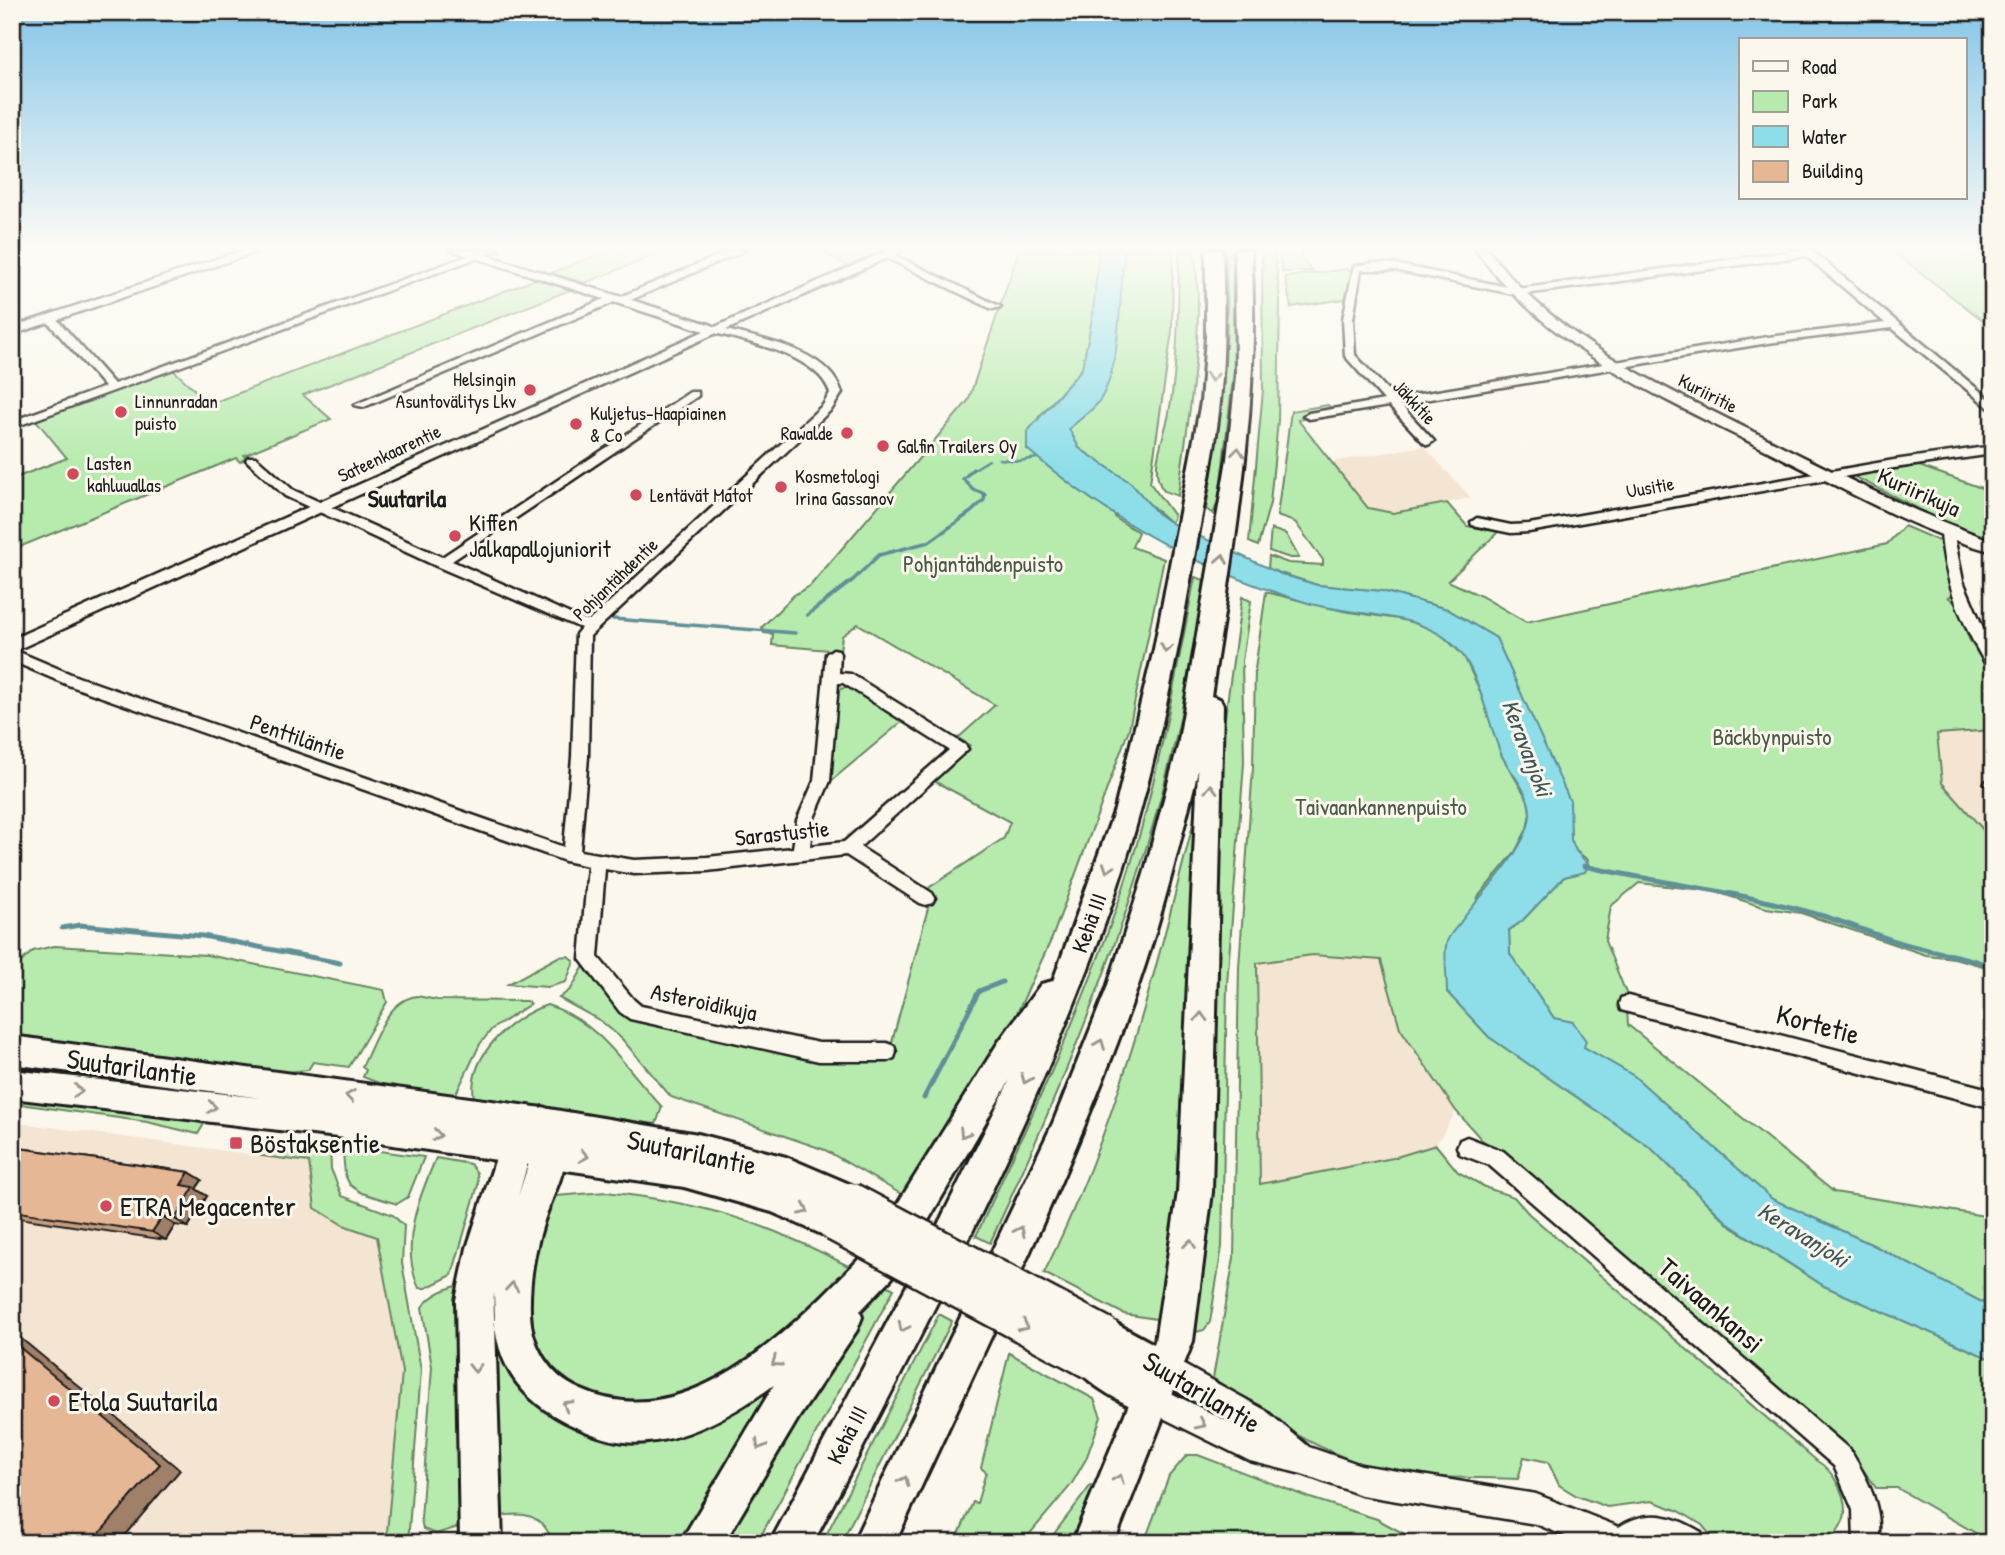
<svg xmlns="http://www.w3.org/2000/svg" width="2005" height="1555" viewBox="0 0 2005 1555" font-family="'Patrick Hand',sans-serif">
	<rect width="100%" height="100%" fill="#fbf7ec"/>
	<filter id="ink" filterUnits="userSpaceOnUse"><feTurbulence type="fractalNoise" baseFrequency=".0143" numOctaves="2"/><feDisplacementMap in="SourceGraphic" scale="14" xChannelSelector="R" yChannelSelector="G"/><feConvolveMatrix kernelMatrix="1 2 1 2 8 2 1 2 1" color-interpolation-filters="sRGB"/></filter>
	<g filter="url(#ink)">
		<g fill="#f4e4d2">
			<polygon points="1424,446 1471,498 1393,513 1368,508 1331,462"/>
			<polygon points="1993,730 1993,841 1942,783 1937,734"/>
			<polygon points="1312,955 1382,960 1400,1028 1456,1111 1436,1145 1393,1158 1260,1184 1257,963"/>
			<polygon points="12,1122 309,1162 343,1225 377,1237 402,1372 386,1543 12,1543"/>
		</g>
		<g fill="#b6ebad" stroke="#698464" stroke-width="2">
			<polygon points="609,250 668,250 585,283 551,273"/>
			<polygon points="819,250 874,250 879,253 848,266"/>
			<polygon points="1019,250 1099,250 1093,314 1082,369 1038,418 1117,519 1138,532 1132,547 1164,559 1129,729 1052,938 1004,1041 908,1198 825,1150 671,1097 622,1039 601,1021 559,998 571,989 584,966 625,1012 888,1057 928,908 919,902 930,887 1004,838 1010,822 936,782 935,778 970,745 958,738 995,705 858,624 842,636 840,651 772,645 773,634 764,633 762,627 794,595 810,586 968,401"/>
			<polygon points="1125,250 1173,250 1172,331 1150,483 1174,516 1171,523 1110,469 1079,448 1069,429 1099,402 1112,369"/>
			<path d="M1179,250H1194C1206,332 1188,415 1178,496L1164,491C1147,471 1165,437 1169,413C1179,357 1178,306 1179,250Z"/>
			<path d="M1225,250H1232L1233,262L1234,368L1219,499L1213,514L1206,509C1221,423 1232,337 1225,250Z"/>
			<polygon points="1262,250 1274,250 1280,299 1278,421 1270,503 1258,546 1249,542 1263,390"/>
			<polygon points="1279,250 1302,250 1301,258 1313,271 1282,272"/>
			<polygon points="1891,250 1987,250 1993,256 1993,328"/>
			<polygon points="1346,269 1352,271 1345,299 1291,307 1285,277"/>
			<polygon points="536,279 570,290 303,395 331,419 244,455 245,458 240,462 236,458 12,550 12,479 67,458 35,419 172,369 210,404"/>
			<polygon points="1328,405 1336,413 1298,420 1368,508 1393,513 1447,503 1467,526 1499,531 1448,581 1481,596 1526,622 1887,544 1904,526 1939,541 1954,595 1948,597 1956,604 1969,639 1993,678 1993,730 1937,734 1942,783 1993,841 1993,969 1954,958 1926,955 1801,913 1766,908 1713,891 1639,883 1611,906 1605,941 1626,993 1628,1025 1834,1192 1985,1216 1993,1222 1993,1308 1873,1245 1772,1199 1634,1076 1584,1047 1554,1018 1510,954 1509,930 1522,921 1564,877 1585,872 1588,860 1576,851 1571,840 1569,801 1496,638 1447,609 1382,591 1317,585 1268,569 1269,556 1288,563 1323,565 1323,560 1295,522 1277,516 1291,411"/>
			<polygon points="1919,466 1993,492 1993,541 1957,528 1853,476"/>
			<polygon points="1271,529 1286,534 1299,558 1290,558 1269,551"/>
			<path d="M1195,577L1204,580C1176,813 1088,1031 990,1243L976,1236C1035,1109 1096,982 1136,847C1162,758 1177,668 1195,577Z"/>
			<path d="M1266,592L1343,611L1406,620L1429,628L1444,637L1464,656L1480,691L1502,756L1528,800L1530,813L1527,829L1515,852L1478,897L1447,992L1489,1037L1651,1148L1730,1226L1824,1286L1993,1360V1543L1897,1488H1876L1857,1461L1830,1435L1524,1170L1481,1139L1456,1111L1400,1028L1381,960L1312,955L1257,963L1260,1184L1393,1158L1436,1145L1458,1172L1487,1188L1514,1197L1529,1214L1817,1461C1833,1470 1846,1494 1845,1513C1844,1524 1835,1534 1829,1543H1717L1702,1525L1679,1511L1652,1501L1607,1507L1577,1496L1559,1485L1548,1462L1524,1457L1518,1479C1475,1477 1426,1480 1383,1470C1320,1454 1264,1417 1213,1378L1234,1258L1239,967L1253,767L1255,669Z"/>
			<polygon points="1242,597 1251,601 1242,661 1244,763 1227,984 1222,1247 1210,1322 1204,1330 1193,1333 1220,753"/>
			<polygon points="847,686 904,720 831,781 838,691"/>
			<path d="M1195,816L1198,823L1182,1210L1163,1320L1124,1314L1044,1273C1116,1129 1156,972 1195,816Z"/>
			<polygon points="54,946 207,955 384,990 387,1002 349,1067 313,1062 308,1070 264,1074 12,1038 12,970 33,951"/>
			<polygon points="568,956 574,961 566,982 548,987 508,984 558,957"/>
			<path d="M417,996L437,1000L527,1001L530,1004L492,1029L480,1044L453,1100L413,1096L363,1077L366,1070L362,1067C375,1042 386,1000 417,996Z"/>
			<path d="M547,1005C600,1021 626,1069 662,1107L656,1124L474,1099C467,1057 510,1017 547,1005Z"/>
			<polygon points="12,1096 157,1111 204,1124 198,1134 147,1122 12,1103"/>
			<polygon points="307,1146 330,1149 331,1169 342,1196 393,1215 404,1226 402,1263 421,1370 408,1543 386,1543 402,1372 377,1237 343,1225 315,1208 309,1162 261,1156 265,1147"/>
			<polygon points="350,1147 424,1157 408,1197 397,1204 362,1193 350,1185 345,1175 343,1152"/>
			<path d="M436,1158L470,1164L477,1173L478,1185L452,1275L426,1288H419C399,1245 419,1197 436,1158Z"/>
			<path d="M606,1192C703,1203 764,1221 850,1267C804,1319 733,1388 662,1401C586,1414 518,1362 527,1280C528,1270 532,1259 535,1249C540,1229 544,1213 556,1196Z"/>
			<path d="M503,1274C505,1296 507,1360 514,1377C527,1406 563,1423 592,1432L788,1363L717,1486L676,1543H553C543,1514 524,1511 497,1517L489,1335Z"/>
			<polygon points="877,1280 894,1289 757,1543 712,1543"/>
			<path d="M465,1284L468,1524L436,1534L423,1529L421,1519L432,1367L422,1307C432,1294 449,1287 465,1284Z"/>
			<polygon points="939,1314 952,1321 841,1543 822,1543"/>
			<polygon points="1009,1353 1094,1399 1101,1417 1086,1459 1071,1485 1022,1543 955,1543 973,1502 977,1503 986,1472 981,1468"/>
			<polygon points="1187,1455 1198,1455 1310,1498 1377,1519 1421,1543 1280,1543 1268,1539 1259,1543 1144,1543 1169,1476"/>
			<polygon points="1091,1485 1097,1488 1076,1543 1047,1543"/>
		</g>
		<path fill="#8edee9" stroke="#609097" stroke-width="2" d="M1099,250H1125C1118,294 1123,363 1100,400C1094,410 1078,420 1069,429L1079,448L1131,483L1157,513L1171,523L1281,574L1317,585L1382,591L1447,609L1496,638L1570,801L1571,840L1576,851L1589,865L1585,872L1564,877L1522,921L1509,930L1510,954L1554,1018L1573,1022L1586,1041L1584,1047L1634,1076L1772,1199L1873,1245L1993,1308V1360L1824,1286L1730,1225L1651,1148L1489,1037L1447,992C1447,977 1444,960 1446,945C1447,937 1455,929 1460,923C1480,894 1530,848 1530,813C1530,792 1511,774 1502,756C1488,724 1483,687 1464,657C1459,650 1449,640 1441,635C1402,611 1352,616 1308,603C1202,571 1111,522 1027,449V432L1082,369L1093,314Z"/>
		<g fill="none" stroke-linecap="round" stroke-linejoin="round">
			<g stroke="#609097" stroke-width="2.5">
				<polyline points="999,459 1019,461 1037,458"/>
				<polyline points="971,471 989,460"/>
			</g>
			<g stroke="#609097" stroke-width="3.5">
				<polyline points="807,615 853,580 879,555 929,542 971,512 984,500 985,494 974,490 963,479 973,469"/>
				<polyline points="613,619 795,633"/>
			</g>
			<g stroke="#609097" stroke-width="5">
				<path d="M1584,866C1659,883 1735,891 1809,912C1845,921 1879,938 1916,947C1942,954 1968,956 1993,967"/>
				<polyline points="62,928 80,925 203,936 340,963"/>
				<polyline points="924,1098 979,991 1002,982"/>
			</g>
			<g stroke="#1c1c1c" stroke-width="5">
				<g id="minor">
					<polygon points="484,250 499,250 12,428 12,421 105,387 46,320 46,316 54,316 114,384"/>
					<polygon points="732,250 746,250 626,302 617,301 364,407 354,405 611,296 620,297"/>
					<path d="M889,250H903L895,255L1001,307L992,309L887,258L726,330C765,340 828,350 842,393L832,409L590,636L588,757L580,851L634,860L707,857L793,848L797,820L814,781L826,654L833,649L838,650L840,654L839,673L851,674L965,745L968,749L860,847L932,893L935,898L932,903L926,905L920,903L846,855L707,871L634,874L605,869L598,957L634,1000L641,1006L819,1043H887L894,1046L896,1052L894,1058L887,1061H819L630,1019L620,1012L580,959L588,866L565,861L68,685L12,661V649L78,677L564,847L572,757L576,634L581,628L436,566L285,496L246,460L248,457H256L293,490L442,557L690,392H698V396L452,561L581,619L590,620L823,405L830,393C818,353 739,340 703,330V326L715,327ZM838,683H843L949,750L844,842L810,846L813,820L830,781Z"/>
					<path d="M1800,250H1811L1993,402V411L1892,328L1768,343L1400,404L1434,441L1428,445L1424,443L1389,406L1309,419L1303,416L1309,413L1384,400L1345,356L1343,319L1354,266L1374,263L1394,264L1518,289ZM1806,256L1885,323L1768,337L1395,398L1355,355L1353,319L1361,270H1394L1518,295Z"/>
					<polygon points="1993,446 1993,454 1894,468 1529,532 1511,533 1472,525 1471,522 1477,518 1511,525 1529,524 1894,460"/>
					<path d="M1947,527L1953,531L1963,581L1993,651V669L1988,668C1963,626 1943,580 1941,531Z"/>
					<polygon points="1628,996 1993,1090 1993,1108 1628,1012 1621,1010 1619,1004 1621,998"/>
					<path d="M1467,1137L1503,1151L1850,1450C1867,1478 1884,1509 1878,1543H1854L1853,1510L1834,1466L1489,1165L1460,1154L1457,1147L1460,1140Z"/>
				</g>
			</g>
			<g stroke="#1c1c1c" stroke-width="5">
				<g id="tertiary">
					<polygon points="243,250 262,250 12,335 12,327"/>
					<polygon points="451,250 470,250 712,325 721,331 12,652 12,639 704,331"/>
					<path d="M1476,250H1488C1555,339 1655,383 1752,431C1831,471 1909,511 1993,541V552C1921,533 1851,493 1784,459C1674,403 1551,354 1476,250Z"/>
					<path d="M1164,1354L1265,1410L1309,1447L1361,1465L1536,1494L1619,1527C1647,1508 1673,1515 1701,1532L1705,1543H1582L1536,1524L1361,1495L1302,1474L1250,1461L1143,1408L1139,1398L1143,1388L1153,1384L1241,1428L1154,1378L1150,1368L1154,1358Z"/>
				</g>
			</g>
			<g stroke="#1c1c1c" stroke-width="6">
				<g id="primary">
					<polygon points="12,1036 543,1108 698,1134 786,1157 861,1189 866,1200 861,1211 848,1215 851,1224 847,1236 835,1240 772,1212 684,1187 337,1137 12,1098 12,1070 261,1098 12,1064"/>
					<path d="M1104,1317L1176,1356L1182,1368L1176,1380L1165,1385L1171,1398L1166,1411L1153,1416C1130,1407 1083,1384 1074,1362L1080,1350L1091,1345L1087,1334L1092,1322Z"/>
				</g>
			</g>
			<g stroke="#1c1c1c" stroke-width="6">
				<g id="trunk">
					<path d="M1206,250H1222C1224,301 1225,352 1220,402C1215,455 1203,506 1194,558C1174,676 1150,793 1111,906C1033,1128 921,1335 813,1543H770L920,1261L1010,1080L908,1255L895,1260L897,1265L892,1278L860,1311L862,1317L857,1330L799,1417L724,1543H680L774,1385C738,1411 693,1438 648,1442C622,1445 599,1438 576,1427C516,1400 490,1358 494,1292L502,1543H460L456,1300L467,1248L504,1133L531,1112L543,1107L555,1112C559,1123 565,1135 566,1147C567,1172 550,1200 543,1224C534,1252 529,1283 530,1313C531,1345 549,1376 579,1389C690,1440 795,1324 866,1252L880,1247L877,1242L882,1229L998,1043L1041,984L1053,981L1115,809L1154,649L1201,402L1206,337ZM532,1153L518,1197L530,1155Z"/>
					<path d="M1235,250H1251C1261,401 1234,548 1211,696L1220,699L1223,705L1212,1192L1193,1341L1114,1543H1072L1155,1341L1178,1192L1198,770C1180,843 1162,917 1137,989C1070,1179 979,1360 895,1543H853L1053,1123L1107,988L1144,874L1178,746L1227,459L1236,376Z"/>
				</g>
			</g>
			<use href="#minor" fill="#fbf7ec" fill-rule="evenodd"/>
			<use href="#tertiary" fill="#fbf7ec" fill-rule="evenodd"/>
			<use href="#primary" fill="#fbf7ec" fill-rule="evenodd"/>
			<use href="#trunk" fill="#fbf7ec" fill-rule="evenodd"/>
			<g stroke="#1c1c1c" stroke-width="39" stroke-linecap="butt">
				<g id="primary-bridge">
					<polyline points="850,1200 1104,1334"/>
					<polyline points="835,1224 1092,1362"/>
				</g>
			</g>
			<use href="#primary-bridge" stroke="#fbf7ec" stroke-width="34"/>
		</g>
		<g fill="#c59d80" stroke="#1c1c1c" stroke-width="2">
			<polygon points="1993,773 1993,807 1985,798 1991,792 1983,783"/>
			<polygon points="12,1147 189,1172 202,1180 196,1189 207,1196 188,1227 175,1225 166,1240 12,1217"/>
		</g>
		<g fill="#a08068" stroke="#1c1c1c" stroke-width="2">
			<polygon points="189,1172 202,1180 196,1189 207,1196 188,1227 175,1219 181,1185"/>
			<polygon points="162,1217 175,1225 166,1240 152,1232"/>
			<polygon points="12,1331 180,1470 118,1543 91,1543 12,1341"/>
		</g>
		<g fill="#e5b795" stroke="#1c1c1c" stroke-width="2">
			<polygon points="12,1147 189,1172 181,1185 194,1187 175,1219 162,1217 152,1232 12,1211"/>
			<polygon points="12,1341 160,1464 91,1543 12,1543"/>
		</g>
		<defs><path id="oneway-chevron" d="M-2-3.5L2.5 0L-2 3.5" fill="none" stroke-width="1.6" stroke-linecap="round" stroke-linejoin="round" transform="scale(1.75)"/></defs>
		<g stroke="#97948e">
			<use href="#oneway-chevron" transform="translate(1212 377) rotate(95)"/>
			<use href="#oneway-chevron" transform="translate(1238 452) rotate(-84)"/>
			<use href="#oneway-chevron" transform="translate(1222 559) rotate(-80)"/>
			<use href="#oneway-chevron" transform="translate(1166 648) rotate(101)"/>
			<use href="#oneway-chevron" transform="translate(1211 789) rotate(-88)"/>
			<use href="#oneway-chevron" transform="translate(1108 868) rotate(109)"/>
			<use href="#oneway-chevron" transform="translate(1201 1017) rotate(-88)"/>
			<use href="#oneway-chevron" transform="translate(1100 1044) rotate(-69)"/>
			<use href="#oneway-chevron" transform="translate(1026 1079) rotate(113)"/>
			<use href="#oneway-chevron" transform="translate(78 1091) rotate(6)"/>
			<use href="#oneway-chevron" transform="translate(350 1096) rotate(-172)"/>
			<use href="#oneway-chevron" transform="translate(212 1107) rotate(7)"/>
			<use href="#oneway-chevron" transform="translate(964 1133) rotate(121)"/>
			<use href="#oneway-chevron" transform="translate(437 1135) rotate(8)"/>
			<use href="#oneway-chevron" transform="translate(584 1156) rotate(9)"/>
			<use href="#oneway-chevron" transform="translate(804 1210) rotate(24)"/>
			<use href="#oneway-chevron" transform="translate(1020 1231) rotate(-65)"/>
			<use href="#oneway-chevron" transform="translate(1190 1244) rotate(-84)"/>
			<use href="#oneway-chevron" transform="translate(512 1287) rotate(-85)"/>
			<use href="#oneway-chevron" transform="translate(1024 1326) rotate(28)"/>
			<use href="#oneway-chevron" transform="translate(903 1327) rotate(117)"/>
			<use href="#oneway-chevron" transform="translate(776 1362) rotate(145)"/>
			<use href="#oneway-chevron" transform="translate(475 1368) rotate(89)"/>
			<use href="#oneway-chevron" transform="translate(567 1405) rotate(-149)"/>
			<use href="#oneway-chevron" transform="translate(1201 1424) rotate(26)"/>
			<use href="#oneway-chevron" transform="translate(760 1445) rotate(121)"/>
			<use href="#oneway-chevron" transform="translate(1119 1479) rotate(-68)"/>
			<use href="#oneway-chevron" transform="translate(904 1481) rotate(-65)"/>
		</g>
	</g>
	<linearGradient id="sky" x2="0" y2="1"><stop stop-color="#84c5e8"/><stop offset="0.53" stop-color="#fdfbf6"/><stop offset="1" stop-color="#fdfbf6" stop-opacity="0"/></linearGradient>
	<rect width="2005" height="468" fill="url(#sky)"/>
	<g fill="#d1495b" stroke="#fbf7ec" stroke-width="2.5">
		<circle cx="530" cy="390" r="7"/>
		<circle cx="121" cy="412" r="7"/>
		<circle cx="576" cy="424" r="7"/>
		<circle cx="847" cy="433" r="7"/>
		<circle cx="883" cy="446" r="7"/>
		<circle cx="73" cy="474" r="7"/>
		<circle cx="781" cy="487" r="7"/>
		<circle cx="636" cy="495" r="7"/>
		<circle cx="455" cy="536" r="7"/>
		<rect x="229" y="1136" width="14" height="14" rx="3.5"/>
		<circle cx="106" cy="1206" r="7"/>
		<circle cx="54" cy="1401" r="7"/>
	</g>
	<g text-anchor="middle" stroke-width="6" stroke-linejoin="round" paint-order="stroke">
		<g font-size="19" fill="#1c1c1c" stroke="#fbf7ec" text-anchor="start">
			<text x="516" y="386" text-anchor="end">Helsingin<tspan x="516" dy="22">Asuntovälitys Lkv</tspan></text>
			<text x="135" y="408">Linnunradan<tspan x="135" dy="22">puisto</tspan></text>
			<text x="590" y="420">Kuljetus-Haapiainen<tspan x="590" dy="22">&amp; Co</tspan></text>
			<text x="833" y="440" text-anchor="end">Rawalde</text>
			<text x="897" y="453">Galfin Trailers Oy</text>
			<text x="87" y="470">Lasten<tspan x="87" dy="22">kahluuallas</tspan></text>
			<text x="795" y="483">Kosmetologi<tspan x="795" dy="22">Irina Gassanov</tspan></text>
			<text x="650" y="502">Lentävät Matot</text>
		</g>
		<g font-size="19" fill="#1c1c1c" stroke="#fbf7ec">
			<text transform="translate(1708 393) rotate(27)" y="7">Kuriiritie</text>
			<text transform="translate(1415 402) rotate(47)" y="7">Jäkkitie</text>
			<text transform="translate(389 453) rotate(-25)" y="7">Sateenkaarentie</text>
			<text transform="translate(1650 487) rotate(-10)" y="7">Uusitie</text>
			<text transform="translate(615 579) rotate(-44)" y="7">Pohjantähdentie</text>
		</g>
		<g font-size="23" fill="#1c1c1c" stroke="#fbf7ec">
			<text transform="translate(1919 492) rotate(24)" y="8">Kuriirikuja</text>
			<text transform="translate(298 737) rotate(19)" y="8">Penttiläntie</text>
			<text transform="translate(782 833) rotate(-6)" y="8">Sarastustie</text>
			<text transform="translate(1089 923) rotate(-70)" y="8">Kehä III</text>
			<text transform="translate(704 1002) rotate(12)" y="8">Asteroidikuja</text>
			<text transform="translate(847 1435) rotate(-63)" y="8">Kehä III</text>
		</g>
		<g font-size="23" fill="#1c1c1c" stroke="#fbf7ec" text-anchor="start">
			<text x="469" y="531">Kiffen<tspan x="469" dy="26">Jalkapallojuniorit</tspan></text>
		</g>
		<g font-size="23" fill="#4a5a48" stroke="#fbf7ec">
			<text x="983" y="572">Pohjantähdenpuisto</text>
			<text x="1772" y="745">Bäckbynpuisto</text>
			<text x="1381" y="815">Taivaankannenpuisto</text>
		</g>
		<g font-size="24" font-weight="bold" fill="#1c1c1c" stroke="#fbf7ec">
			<text x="407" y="507">Suutarila</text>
		</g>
		<g font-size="24" font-style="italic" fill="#3e565a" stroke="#fbf7ec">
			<text transform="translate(1527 748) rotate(69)" y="8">Keravanjoki</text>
			<text transform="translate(1803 1235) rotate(32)" y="8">Keravanjoki</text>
		</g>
		<g font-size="28" fill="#1c1c1c" stroke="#fbf7ec">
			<text transform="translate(1818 1024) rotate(15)" y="10">Kortetie</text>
			<text transform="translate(132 1067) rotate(8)" y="10">Suutarilantie</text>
			<text transform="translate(692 1152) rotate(12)" y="10">Suutarilantie</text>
			<text transform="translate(1711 1305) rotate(41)" y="10">Taivaankansi</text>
			<text transform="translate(1202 1392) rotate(31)" y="10">Suutarilantie</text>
		</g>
		<g font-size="28" fill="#1c1c1c" stroke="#fbf7ec" text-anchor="start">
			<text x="250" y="1153">Böstaksentie</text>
			<text x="120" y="1216">ETRA Megacenter</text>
			<text x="68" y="1411">Etola Suutarila</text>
		</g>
	</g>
	<rect width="2005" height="1555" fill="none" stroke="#fbf7ec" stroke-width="42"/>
	<rect x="21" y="21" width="1963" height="1513" fill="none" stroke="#1c1c1c" stroke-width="2.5" filter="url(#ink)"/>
	<rect x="1739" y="38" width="228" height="161" fill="#fbf7ec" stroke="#a29f99" stroke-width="2"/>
	<rect x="1753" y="61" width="35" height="10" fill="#fbf7ec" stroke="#a29f99" stroke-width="2"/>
	<text x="1802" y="74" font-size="21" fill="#1c1c1c">Road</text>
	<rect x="1753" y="91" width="35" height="21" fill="#b6ebad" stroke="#a29f99" stroke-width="2"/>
	<text x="1802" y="108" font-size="21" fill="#1c1c1c">Park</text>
	<rect x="1753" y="126" width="35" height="21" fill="#8edee9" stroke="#a29f99" stroke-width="2"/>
	<text x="1802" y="144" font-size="21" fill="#1c1c1c">Water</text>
	<rect x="1753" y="161" width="35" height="21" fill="#e5b795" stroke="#a29f99" stroke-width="2"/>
	<text x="1802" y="178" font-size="21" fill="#1c1c1c">Building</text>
</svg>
